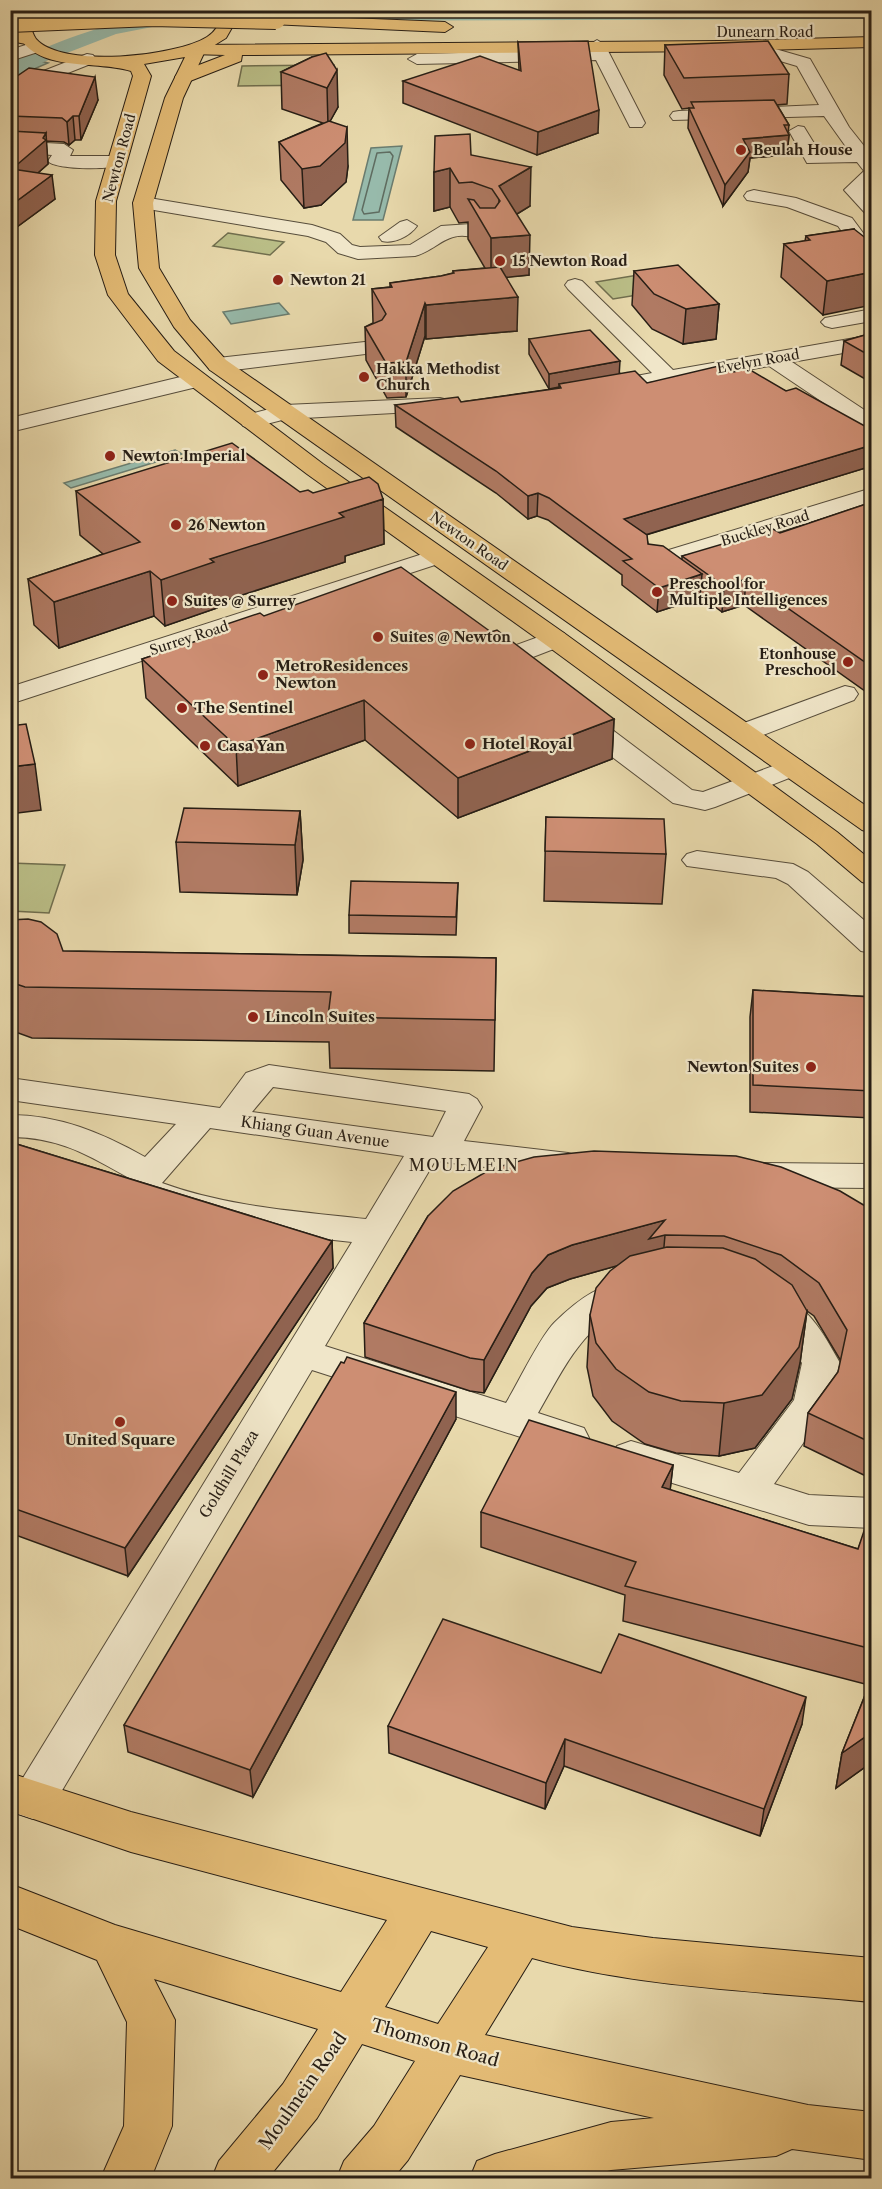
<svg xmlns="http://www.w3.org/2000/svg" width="882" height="2189" viewBox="0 0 882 2189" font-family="'Libre Caslon Text',serif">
	<rect width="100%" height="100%" fill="#e8d9ac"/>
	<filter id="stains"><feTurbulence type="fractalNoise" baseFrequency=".00333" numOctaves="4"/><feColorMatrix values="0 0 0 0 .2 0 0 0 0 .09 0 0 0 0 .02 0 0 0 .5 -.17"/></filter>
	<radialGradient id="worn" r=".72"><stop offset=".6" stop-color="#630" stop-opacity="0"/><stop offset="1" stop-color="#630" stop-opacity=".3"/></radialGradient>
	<g fill="#babe87" stroke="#706e4e" stroke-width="1.5">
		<polygon points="334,65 332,85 238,86 242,66"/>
		<polygon points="228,233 284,242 270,255 213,246"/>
		<polygon points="680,268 698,285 613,299 596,282"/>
		<polygon points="10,863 65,865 49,913 11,911"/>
	</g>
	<g fill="#97baab" stroke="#6a7c6f" stroke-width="1.5">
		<polygon points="22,56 48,63 11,79 11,61"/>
		<polygon points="402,146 383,220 353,220 371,148"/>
		<polygon points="279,303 289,314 231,324 223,312"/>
		<polygon points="175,450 182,454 71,488 64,483"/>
	</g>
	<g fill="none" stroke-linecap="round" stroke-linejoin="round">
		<polygon stroke="#5f6c60" stroke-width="1.5" points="390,152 393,156 379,212 364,214 362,210 377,153"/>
		<g fill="#97baab" fill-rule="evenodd">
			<polygon points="872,10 872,19 231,21 222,15 227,10"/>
			<path d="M171,12L178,14L180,18L178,22L116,34L10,75V62C63,40 114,19 171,12Z"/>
		</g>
		<g stroke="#574d3b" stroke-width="2">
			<g id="minor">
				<polygon points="597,40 605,45 645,123 642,127 630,127 596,60 417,64 408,59 417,54 591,50 589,45"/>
				<polygon points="35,42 43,47 41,51 10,61 10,50"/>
				<polygon points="731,42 772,48 810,59 849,127 872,156 872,184 865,190 872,197 872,215 865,213 844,190 864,171 857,162 807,163 789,131 798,126 804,127 820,153 849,151 824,116 673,120 670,116 673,112 679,111 819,105 797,66 770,58 725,51 723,47"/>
				<polygon points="87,54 93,55 96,59 93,63 10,96 10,84"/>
				<path d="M10,141L64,144L73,150L70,156H117L126,162C120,171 54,170 48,161L52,155L10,152Z"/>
				<polygon points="754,190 796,198 852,218 872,245 872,266 865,264 838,226 787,207 747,200 744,196 747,192"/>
				<path d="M143,197L312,225L340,234L352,245L360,247L410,245L441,226L471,224L490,230L497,242L494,246H480L475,238C447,229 438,250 415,256L358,259L338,253L326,242L308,236L136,207L133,203L136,199Z"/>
				<path d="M407,220L417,226C410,236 394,244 382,241L379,237L400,222Z"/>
				<polygon points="575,279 582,281 673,370 872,335 872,348 792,362 872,415 872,432 864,430 769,366 602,396 594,394 591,389 594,384 652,373 568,289 565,285 568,281"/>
				<polygon points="872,309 872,321 832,328 825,326 821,322 825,318"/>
				<polygon points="374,341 382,342 385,347 382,352 218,372 210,370 207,365 210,360 218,358"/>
				<polygon points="197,373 205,375 208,380 205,385 10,432 10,418"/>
				<polygon points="440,398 448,400 451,405 448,410 286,419 251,428 243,426 240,421 243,416 285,405"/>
				<polygon points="872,488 872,503 667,566 658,568 649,566 646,561 649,556"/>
				<polygon points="435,550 444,552 447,557 444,562 10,704 10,687"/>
				<path d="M555,631L564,633L568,639L564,645L520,662L536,676L532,682C516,686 501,677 492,663L500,651Z"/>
				<polygon points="845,686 854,688 858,694 854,700 753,739 743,741 733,739 729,733 733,727"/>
				<polygon points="576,708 586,710 692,790 703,792 792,759 802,761 806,767 802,773 715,807 705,810 673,803 566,722 562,716 566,710"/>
				<polygon points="697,851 793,864 808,872 872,927 872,953 861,951 788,884 776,878 687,866 682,860 687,854"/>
				<path d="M269,1065L469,1094L477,1099L482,1107L464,1141L568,1153L580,1157L585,1165L580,1173L568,1177L435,1161L325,1346L506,1403C518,1383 540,1337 554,1323C576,1301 608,1275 640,1284L645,1293L640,1302C586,1318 564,1368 538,1413L584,1428L589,1438L584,1448L570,1453L312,1370L48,1814L33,1819L18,1814L11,1800L18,1786L352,1242L243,1230L187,1217L137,1199L128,1185L129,1178C88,1155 59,1137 10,1137V1115C60,1115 102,1133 145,1157L176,1124L10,1100V1078L220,1108L246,1073ZM273,1087L446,1111L433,1137L252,1112ZM210,1128L404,1156L366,1219C296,1211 228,1207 162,1183Z"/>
				<polygon points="757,1163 872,1164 872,1188 757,1187 745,1183 740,1175 745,1167"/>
				<path d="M769,1291C807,1302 822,1331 840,1363L831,1404L774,1484L809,1495L872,1498V1528L809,1525L617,1466L612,1456L617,1446L631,1441L739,1473L794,1400L802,1363L787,1336L756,1313L751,1304L756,1295Z"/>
			</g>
		</g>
		<g stroke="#271e15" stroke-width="2">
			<g id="major">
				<path d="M20,10H36L30,26C32,30 33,35 36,39C62,69 177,56 207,37C217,31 221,20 226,10H242L226,38L205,51L183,98L153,203L159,268L190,320L226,360L872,810V833L862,830L210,370L174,327L139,268L133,203L165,98L185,57L144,64L151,76L116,201L115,255L128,294L174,351L323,464L564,633L837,832L872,861V885L862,882L817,844L546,645L307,474L158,361L108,295L95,255L96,201L133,76L131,71C92,59 31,75 14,26Z"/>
				<path d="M10,1773L131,1812L572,1927L653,1938L872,1958V2002C759,1991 641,1988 532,1958L485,2035L808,2105L872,2112V2160L792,2149L776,2156L611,2170L581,2178H470L477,2161L495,2154L611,2122L654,2118L460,2075L408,2160L393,2178H337L344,2161L374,2126L415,2061L362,2044L317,2118L268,2178H212L219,2161L283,2084L318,2029L154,1979L175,2020L172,2126L151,2178H101L124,2126L127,2022L97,1960L10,1925V1884L115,1925L341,1992L387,1920L131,1852L10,1811ZM431,1931L488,1947L438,2024L385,2007Z"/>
			</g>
		</g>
		<g stroke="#271e15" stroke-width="2">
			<g id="highway">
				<polygon points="276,15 445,22 453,27 445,32 270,24 268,20 270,16"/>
				<polygon points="10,31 32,35 34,39 26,44 10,41"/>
				<polygon points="872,37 872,47 720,51 242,55 241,61 190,81 178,81 175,77 178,73 225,55 191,54 189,50 197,45 720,41"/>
			</g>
		</g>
		<use href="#minor" fill="#f0e6c9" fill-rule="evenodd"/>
		<use href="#major" fill="#e4bc76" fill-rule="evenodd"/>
		<use href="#highway" fill="#e4bc76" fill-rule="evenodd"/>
		<g stroke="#271e15" stroke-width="20" stroke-linecap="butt">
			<polyline id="highway-bridge" points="10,23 152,17 276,20"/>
		</g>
		<use href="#highway-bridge" stroke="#e4bc76" stroke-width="18"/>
	</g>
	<g fill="#b07a63" stroke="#271e15" stroke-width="1.5">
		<polygon points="518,42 598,133 537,155 403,103 403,81 519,70"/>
		<polygon points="665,45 789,74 787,104 777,105 789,125 788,133 789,135 787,155 750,158 748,172 723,206 688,128 689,108 682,109 664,75"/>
		<polygon points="312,57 338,107 330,121 348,166 346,182 321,205 304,208 281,180 279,142 323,123 282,109 281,72"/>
		<polygon points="10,81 98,100 81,140 75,140 69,145 64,142 46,141 48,164 38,173 55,199 10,232"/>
		<polygon points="471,155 530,206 517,214 529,275 506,277 517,331 426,339 425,336 406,397 387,398 366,360 365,327 373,323 373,322 372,289 390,287 390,283 441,276 453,273 453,271 485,268 468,239 468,222 459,223 450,207 434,211 434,172"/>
		<polygon points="854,229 823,315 781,277 784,244 805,241 806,236"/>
		<polygon points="634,271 719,304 716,339 683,344 652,329 632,305"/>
		<polygon points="872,333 872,383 841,365 844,341"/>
		<polygon points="529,339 619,373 647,383 734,372 786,391 872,430 872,466 646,535 648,544 682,560 682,556 780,533 872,502 872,696 744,605 722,612 700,596 700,598 657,612 622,585 622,575 548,520 537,516 528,519 496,493 396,427 395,405 461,402 559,388 559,387 549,389 529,354"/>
		<polygon points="76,491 300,492 383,499 384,544 345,556 345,562 217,603 217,608 165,626 154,616 59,648 34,625 28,579 103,554 80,535"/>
		<polygon points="264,616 614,719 612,759 458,818 365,740 238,786 146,698 142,659 222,633 221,626"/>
		<polygon points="300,811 303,860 297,895 180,892 176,842"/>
		<polygon points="546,817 666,854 662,904 544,901"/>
		<polygon points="458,883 456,935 349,933 349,915"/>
		<polygon points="10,920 63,951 496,958 494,1071 330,1068 329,1042 32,1038 10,1030"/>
		<polygon points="753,990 872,997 872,1118 750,1112 750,1017"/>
		<polygon points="10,1142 332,1241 333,1268 128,1576 10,1533"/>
		<polygon points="872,1210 872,1479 804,1446 808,1413 838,1372 841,1361 814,1316 807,1311 800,1363 792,1399 755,1448 719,1456 676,1453 645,1444 612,1421 593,1396 587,1367 590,1315 616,1266 570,1279 547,1288 531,1306 484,1393 470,1391 365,1357 364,1323 428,1216"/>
		<polygon points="456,1419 253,1797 128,1752 124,1725"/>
		<polygon points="673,1465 670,1490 858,1549 872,1513 872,1762 836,1788 842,1753 869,1685 623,1621 625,1595 481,1547 481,1512"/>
		<polygon points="601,1673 802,1724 760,1836 564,1766 545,1809 389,1753 388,1726"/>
	</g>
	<g fill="#906350" stroke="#271e15" stroke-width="1.5">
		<polygon points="337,70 338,107 328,125 327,88"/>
		<polygon points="95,77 98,100 81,140 79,116"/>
		<polygon points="599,110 598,133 537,155 538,132"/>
		<polygon points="73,116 75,140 69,145 67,122"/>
		<polygon points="347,127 348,166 346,182 321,205 304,208 302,169"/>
		<polygon points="46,133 48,164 15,193 12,169 43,138"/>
		<polygon points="789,135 787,155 750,158 748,172 723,206 725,185 743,139"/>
		<polygon points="531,167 530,206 499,225 499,186"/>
		<polygon points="450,168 450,207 434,211 434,172"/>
		<polygon points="52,175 55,199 10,232 10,206"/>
		<polygon points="530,235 529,275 491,279 491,238"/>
		<polygon points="872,272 872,305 823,315 827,281"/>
		<polygon points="518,297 517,331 426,339 426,305"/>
		<polygon points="425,303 425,336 406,397 406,362"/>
		<polygon points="719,304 716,339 683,344 686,309"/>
		<polygon points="620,361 619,377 559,384 559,387 549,389 549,374"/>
		<polygon points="872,445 872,466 622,542 624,519"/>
		<polygon points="538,493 537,516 528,519 528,496"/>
		<polygon points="383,499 384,544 345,556 345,562 217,603 217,608 165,626 161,580 210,559 339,513"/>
		<polygon points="150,571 154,616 59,648 54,602"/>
		<polygon points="702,574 700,598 657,612 659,588"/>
		<polygon points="746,579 744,605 722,612 724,586"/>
		<polygon points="364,700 365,740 238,786 236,746"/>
		<polygon points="614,719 612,759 458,818 458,778"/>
		<polygon points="35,764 41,810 10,814 10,767"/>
		<polygon points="300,811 303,860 297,895 295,845"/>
		<polygon points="665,1220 665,1235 662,1269 648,1257 570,1279 547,1288 531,1306 484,1393 484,1360 532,1273 548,1255 572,1245"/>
		<polygon points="332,1241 333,1268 128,1576 125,1548"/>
		<polygon points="807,1311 800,1363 792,1399 755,1448 719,1456 724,1403"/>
		<polygon points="456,1392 456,1419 253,1797 250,1770"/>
		<polygon points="673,1465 669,1500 662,1487"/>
		<polygon points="806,1697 802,1724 760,1836 764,1809"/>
		<polygon points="872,1732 872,1762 836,1788 842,1753"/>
		<polygon points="565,1739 564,1766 545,1809 546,1783"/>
	</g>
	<g fill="#cd8e73" stroke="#271e15" stroke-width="1.5">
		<polygon points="588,41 599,110 538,132 403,81 480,56 521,71 518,42"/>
		<polygon points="768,41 789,74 684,78 665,45"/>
		<polygon points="326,53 337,70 327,88 281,72 312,57"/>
		<polygon points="29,68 95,77 79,116 73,116 67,122 62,118 10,116 10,81"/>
		<polygon points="774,100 789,125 784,125 789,135 743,139 750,152 725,185 689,108 694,108 691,102"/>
		<polygon points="329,121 347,127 345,143 320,166 302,169 279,142"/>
		<polygon points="10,131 46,133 43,138 46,140 12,169 52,175 10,206"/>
		<polygon points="470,134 471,155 531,167 499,186 530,235 491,238 468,199 474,200 480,208 495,208 500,201 492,189 472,182 459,183 450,168 434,172 435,136"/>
		<polygon points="854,229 872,243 872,272 827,281 784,244 810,240 806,236"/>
		<polygon points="678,265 719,304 686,309 654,294 634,271"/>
		<polygon points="500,267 518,297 426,305 425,303 406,362 386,363 365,327 382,320 386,314 372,289 392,287 390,283 441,276 454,273 453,271"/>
		<polygon points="590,330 620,361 549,374 529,339"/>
		<polygon points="872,333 872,357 844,341"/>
		<polygon points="723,365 734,372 747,368 786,391 796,388 872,430 872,445 624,519 647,535 648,544 663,546 702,574 659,588 623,561 632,559 549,498 538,493 528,496 496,471 395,405 458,397 461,402 561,388 559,384 635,371 647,383"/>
		<polygon points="232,443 300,492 308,490 313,493 369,477 378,484 383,499 339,513 344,517 210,559 214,562 161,580 150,571 54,602 28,579 140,542 76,491"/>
		<polygon points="872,502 872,583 867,584 872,587 872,667 746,579 724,586 682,556 773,529 780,533"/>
		<polygon points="401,567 491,632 497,630 614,719 458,778 364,700 236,746 142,659 227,631 221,626 260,613 264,616"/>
		<polygon points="26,724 35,764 10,767 10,726"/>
		<polygon points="184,808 300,811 295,845 176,842"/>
		<polygon points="546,817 664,819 666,854 545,851"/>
		<polygon points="351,881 458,883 456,917 349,915"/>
		<polygon points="28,919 41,922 57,934 63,951 496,958 495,1020 328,1017 331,992 25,987 10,982 10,920"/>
		<polygon points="753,990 872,997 872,1091 753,1085"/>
		<polygon points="10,1142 332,1241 125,1548 10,1507"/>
		<polygon points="594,1151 736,1156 781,1167 840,1191 872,1210 872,1443 808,1413 838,1372 847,1330 819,1283 781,1255 724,1236 665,1235 649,1239 665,1220 572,1245 548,1255 532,1273 484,1360 470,1358 364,1323 428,1216 453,1191 491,1169 534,1157"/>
		<polygon points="667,1247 723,1248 755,1259 792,1285 807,1311 799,1347 762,1395 724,1403 681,1401 649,1392 616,1369 596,1343 590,1315 596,1288 610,1271 630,1256"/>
		<polygon points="347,1357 456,1392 250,1770 124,1725 341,1362 344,1363"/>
		<polygon points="529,1420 673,1465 662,1487 858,1549 870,1513 872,1513 872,1649 625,1586 636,1562 481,1512"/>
		<polygon points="443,1619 601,1673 619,1634 806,1697 764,1809 565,1739 546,1783 388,1726"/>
		<polygon points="872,1678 872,1732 842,1753"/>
	</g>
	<g fill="#8f2418" stroke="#f0e6c9" stroke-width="2">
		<circle cx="741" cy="150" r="6"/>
		<circle cx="500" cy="261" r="6"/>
		<circle cx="278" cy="280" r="6"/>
		<circle cx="364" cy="377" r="6"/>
		<circle cx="110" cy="456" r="6"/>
		<circle cx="176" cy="525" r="6"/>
		<circle cx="657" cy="592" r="6"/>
		<circle cx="172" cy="601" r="6"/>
		<circle cx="378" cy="637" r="6"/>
		<circle cx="848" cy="662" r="6"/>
		<circle cx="263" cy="675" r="6"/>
		<circle cx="182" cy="708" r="6"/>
		<circle cx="470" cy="744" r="6"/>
		<circle cx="205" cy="746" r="6"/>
		<circle cx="253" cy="1017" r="6"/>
		<circle cx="811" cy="1067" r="6"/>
		<circle cx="120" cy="1422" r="6"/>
	</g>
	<g text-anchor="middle" stroke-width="4.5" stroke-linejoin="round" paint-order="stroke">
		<g font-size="14" fill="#271e15" stroke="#f0e6c9">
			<text x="765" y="37">Dunearn Road</text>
			<text transform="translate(119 158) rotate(-75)" y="5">Newton Road</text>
			<text transform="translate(758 361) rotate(-10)" y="5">Evelyn Road</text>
			<text transform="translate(765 528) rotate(-17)" y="5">Buckley Road</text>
			<text transform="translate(469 541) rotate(35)" y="5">Newton Road</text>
			<text transform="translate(189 638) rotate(-18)" y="5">Surrey Road</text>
		</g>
		<g font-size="14" font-weight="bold" fill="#271e15" stroke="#f0e6c9" text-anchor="start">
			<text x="753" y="155">Beulah House</text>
			<text x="512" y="266">15 Newton Road</text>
			<text x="290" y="285">Newton 21</text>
			<text x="376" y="374">Hakka Methodist<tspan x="376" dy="16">Church</tspan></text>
			<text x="122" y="461">Newton Imperial</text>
			<text x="188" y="530">26 Newton</text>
			<text x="669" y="589">Preschool for<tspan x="669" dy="16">Multiple Intelligences</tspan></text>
			<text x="184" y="606">Suites @ Surrey</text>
			<text x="390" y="642">Suites @ Newton</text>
			<text x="836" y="659" text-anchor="end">Etonhouse<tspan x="836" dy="16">Preschool</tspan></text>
		</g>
		<g font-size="15" font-weight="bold" fill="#271e15" stroke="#f0e6c9" text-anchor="start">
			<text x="275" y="671">MetroResidences<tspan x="275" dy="17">Newton</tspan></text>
			<text x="194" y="713">The Sentinel</text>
			<text x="482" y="749">Hotel Royal</text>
			<text x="217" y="751">Casa Yan</text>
			<text x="265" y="1022">Lincoln Suites</text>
			<text x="799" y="1072" text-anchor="end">Newton Suites</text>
			<text x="120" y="1445" text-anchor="middle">United Square</text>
		</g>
		<g font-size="15" fill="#271e15" stroke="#f0e6c9">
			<text transform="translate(315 1132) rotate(8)" y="5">Khiang Guan Avenue</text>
			<text transform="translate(229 1474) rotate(-59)" y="5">Goldhill Plaza</text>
		</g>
		<g font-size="16" letter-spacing="1.5" fill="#271e15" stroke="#f0e6c9">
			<text x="464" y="1171">MOULMEIN</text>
		</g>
		<g font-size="18" fill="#271e15" stroke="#f0e6c9">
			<text transform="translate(435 2043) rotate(16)" y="6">Thomson Road</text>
			<text transform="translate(303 2091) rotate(-55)" y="6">Moulmein Road</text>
		</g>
	</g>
	<rect width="882" height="2189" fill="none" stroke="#e8d9ac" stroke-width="36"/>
	<rect x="12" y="12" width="858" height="2165" fill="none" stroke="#271e15" stroke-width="3"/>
	<rect x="18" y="18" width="846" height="2153" fill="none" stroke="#271e15" stroke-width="1.5"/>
	<rect width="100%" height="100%" filter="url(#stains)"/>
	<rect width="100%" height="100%" fill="url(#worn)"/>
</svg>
